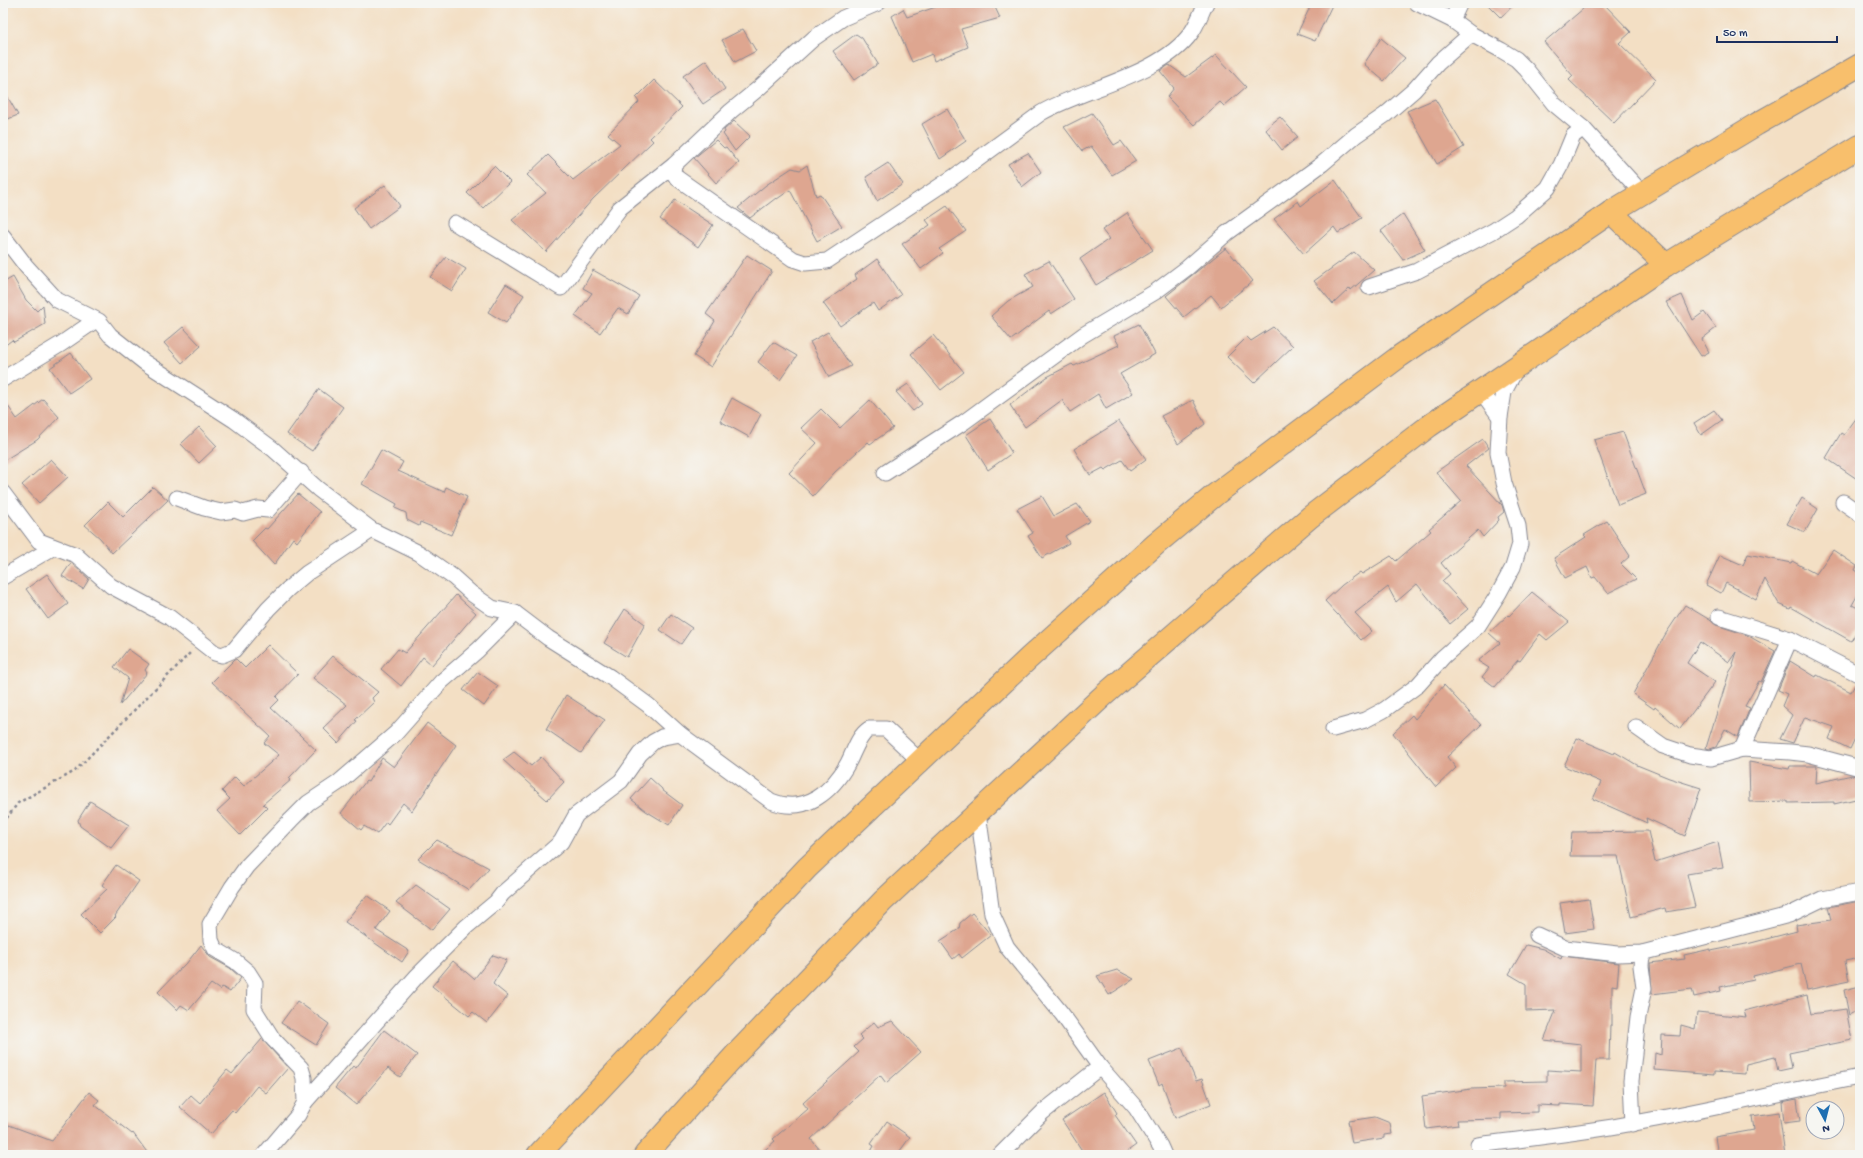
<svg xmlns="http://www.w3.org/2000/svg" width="1863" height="1158" viewBox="0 0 1863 1158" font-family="'Gochi Hand',sans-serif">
	<rect width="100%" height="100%" fill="#f6f6f2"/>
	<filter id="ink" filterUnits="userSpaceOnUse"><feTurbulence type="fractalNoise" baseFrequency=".025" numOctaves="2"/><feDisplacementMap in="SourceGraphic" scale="8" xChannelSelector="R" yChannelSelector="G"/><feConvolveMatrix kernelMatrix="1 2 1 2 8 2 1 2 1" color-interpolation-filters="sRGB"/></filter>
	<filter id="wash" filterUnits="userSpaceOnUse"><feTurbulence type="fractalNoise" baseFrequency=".012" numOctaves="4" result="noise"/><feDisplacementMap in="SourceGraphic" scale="16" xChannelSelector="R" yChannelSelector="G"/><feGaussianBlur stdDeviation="0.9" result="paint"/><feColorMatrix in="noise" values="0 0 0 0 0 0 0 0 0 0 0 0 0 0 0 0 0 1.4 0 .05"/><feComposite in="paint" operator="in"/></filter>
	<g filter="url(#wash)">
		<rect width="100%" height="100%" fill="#f3dfc4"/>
		<g id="blocks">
			<g fill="#dea690">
				<polygon points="947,3 993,3 1000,18 961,29 968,47 934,61 932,54 912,62 892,16 903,9 907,17"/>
				<polygon points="1312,3 1333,3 1315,41 1297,34"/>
				<polygon points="1486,3 1515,3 1501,18"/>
				<polygon points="1590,3 1603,3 1631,32 1619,43 1656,79 1614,123 1569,80 1573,76 1544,42"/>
				<polygon points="743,29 756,51 735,62 722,40"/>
				<polygon points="856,34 862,38 878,64 854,80 833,51"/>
				<polygon points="1381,38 1405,58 1384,81 1364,64"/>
				<polygon points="1216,55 1246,87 1224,106 1220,102 1194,125 1167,97 1174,88 1160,71 1169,65 1186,77"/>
				<polygon points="706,60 725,89 703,104 683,76"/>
				<polygon points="654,80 682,107 650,138 653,141 593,199 546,252 512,220 546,193 527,175 548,155 573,180 620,144 608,134 639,102 636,98"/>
				<polygon points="3,89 18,115 3,121"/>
				<polygon points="1435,99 1464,147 1437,164 1407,111"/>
				<polygon points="947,109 966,141 940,159 922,124"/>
				<polygon points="1092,113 1114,145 1121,141 1136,161 1112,175 1091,146 1082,151 1064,127"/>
				<polygon points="1280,117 1298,137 1282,150 1266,130 1271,124"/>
				<polygon points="734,121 750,136 735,151 723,134 725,132 724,130"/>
				<polygon points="716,140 724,148 726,147 739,163 716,183 694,158"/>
				<polygon points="1028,153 1041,172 1022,187 1008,164"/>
				<polygon points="888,163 903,184 877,201 866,177"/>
				<polygon points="807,165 816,196 820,194 842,226 817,241 790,190 777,199 776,198 750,218 738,208 766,185 792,168 800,170"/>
				<polygon points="494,166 510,182 483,208 467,193"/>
				<polygon points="1335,180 1362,218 1338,233 1334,227 1304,254 1274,219 1298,201 1301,206"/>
				<polygon points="385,185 400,206 369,229 354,208"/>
				<polygon points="675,200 713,225 698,247 660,219"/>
				<polygon points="947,206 966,231 939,249 943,253 921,269 902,244 930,225 926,220"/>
				<polygon points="1127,213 1153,250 1096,285 1080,259 1109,239 1102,230"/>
				<polygon points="1403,214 1425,250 1403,260 1381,231"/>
				<polygon points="1226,248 1253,281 1221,307 1211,295 1184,317 1166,296"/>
				<polygon points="1354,252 1374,270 1351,290 1350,288 1333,304 1314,281"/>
				<polygon points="747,255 772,271 711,367 694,356 715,321 706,314"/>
				<polygon points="446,257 466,269 452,291 430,277"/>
				<polygon points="877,259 901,295 878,311 873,303 840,326 823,303 857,279 855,275"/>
				<polygon points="1049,261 1074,299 1051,314 1049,311 1011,340 991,316 1008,301 1033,287 1025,274"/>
				<polygon points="593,270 639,296 628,314 618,308 600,333 575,316 592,293 583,288"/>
				<polygon points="13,277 26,300 37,311 43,305 45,324 14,342 12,340 3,347 3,283"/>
				<polygon points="506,284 524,295 506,323 488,312"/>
				<polygon points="1682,295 1693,320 1704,312 1716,328 1702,339 1709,352 1701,356 1666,302"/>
				<polygon points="1139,324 1155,354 1120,374 1133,393 1106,409 1098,394 1070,412 1062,400 1025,427 1010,405 1047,377 1072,364 1074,366 1119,345 1114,336"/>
				<polygon points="183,327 201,346 182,363 164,343"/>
				<polygon points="1273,327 1293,346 1254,383 1227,357 1247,337 1251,341"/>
				<polygon points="828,332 851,366 829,377 810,342"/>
				<polygon points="933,335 964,372 941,390 911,354"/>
				<polygon points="773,342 797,356 780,380 758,362"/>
				<polygon points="71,353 90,379 69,393 50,368"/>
				<polygon points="908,384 922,404 913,411 896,392"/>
				<polygon points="319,389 343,407 312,451 287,434"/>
				<polygon points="732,398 761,414 749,437 720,421"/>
				<polygon points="3,399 17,419 43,399 59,417 37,440 3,461"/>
				<polygon points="870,400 893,428 870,444 868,442 835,472 813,496 789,473 817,443 801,428 821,409 840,428"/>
				<polygon points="1193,400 1205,424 1178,444 1161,416"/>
				<polygon points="1714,410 1722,420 1701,435 1694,423"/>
				<polygon points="1860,413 1860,481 1826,458 1841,433 1844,435"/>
				<polygon points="990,419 1012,453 988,470 966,435"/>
				<polygon points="1119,421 1146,459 1130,471 1122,460 1105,470 1103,468 1090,475 1074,449"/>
				<polygon points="199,427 217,446 199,463 181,444"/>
				<polygon points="1623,432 1646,494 1618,505 1594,440"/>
				<polygon points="1483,439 1489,448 1466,466 1502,505 1504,512 1498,517 1499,520 1483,537 1478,530 1441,563 1450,574 1442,581 1468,609 1450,624 1417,584 1396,602 1388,587 1355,613 1372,631 1361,640 1325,601 1342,585 1360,572 1362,574 1391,556 1396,561 1431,531 1429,529 1461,501 1436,472"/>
				<polygon points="381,450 403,462 398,471 444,492 446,487 467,497 451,535 420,522 419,526 407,520 406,513 395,508 397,504 362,484"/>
				<polygon points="51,459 68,477 39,503 22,485"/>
				<polygon points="153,487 168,500 112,553 100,538 85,525 108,502 123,517"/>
				<polygon points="298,494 320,512 297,542 293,538 274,565 252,541 265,528 267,529"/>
				<polygon points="1042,496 1054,516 1077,504 1090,521 1065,536 1069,543 1042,558 1028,536 1033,533 1017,509"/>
				<polygon points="1802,498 1818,509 1805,532 1787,524"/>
				<polygon points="1607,521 1630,556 1621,564 1636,579 1608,593 1595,577 1592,578 1587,567 1565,578 1554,558 1586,537 1584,535"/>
				<polygon points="1833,550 1857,566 1855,570 1860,573 1860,591 1852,605 1860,609 1860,626 1851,641 1791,607 1790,609 1779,604 1765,579 1756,599 1726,583 1721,593 1706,585 1720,555 1743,565 1748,554 1791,563 1792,561 1816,574"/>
				<polygon points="71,563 89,579 83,589 62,576"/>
				<polygon points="47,574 68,604 48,619 26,589"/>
				<polygon points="1532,592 1569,622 1547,640 1540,634 1520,661 1518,660 1495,687 1482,677 1489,668 1478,661 1500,643 1489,633 1508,615 1509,616"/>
				<polygon points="456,595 476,613 432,665 423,657 401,686 381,669 398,649 405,653"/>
				<polygon points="1685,605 1710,620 1716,625 1747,635 1775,651 1761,682 1759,681 1745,706 1750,708 1738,737 1725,729 1716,747 1710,749 1706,748 1729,673 1734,665 1732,664 1736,652 1729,662 1700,642 1687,663 1715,682 1680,729 1655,707 1654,709 1633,694 1665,635"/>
				<polygon points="625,609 645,624 627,657 604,643"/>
				<polygon points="671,614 692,628 681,644 660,630"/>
				<polygon points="268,645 298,674 276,697 279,700 271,708 316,750 289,778 291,780 263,804 267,808 240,835 217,811 230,799 222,791 235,777 244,786 279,755 264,743 270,736 212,682 234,660 236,659 245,668"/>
				<polygon points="128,649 149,664 145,670 147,673 120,705 128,678 114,667"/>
				<polygon points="333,656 378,692 372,698 374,702 355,720 357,721 338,743 323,728 347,705 313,678"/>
				<polygon points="1790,661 1816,677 1817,675 1851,692 1856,683 1860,684 1860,728 1850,749 1829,739 1834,727 1805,717 1793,743 1780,739 1792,715 1782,706 1787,694 1778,690"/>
				<polygon points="478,672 498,686 484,706 463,690"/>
				<polygon points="1444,685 1481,725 1447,757 1456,768 1436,787 1393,733 1412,715 1415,719"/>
				<polygon points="566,695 605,720 581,753 546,729"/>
				<polygon points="427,723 456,745 412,811 403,803 388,824 386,822 377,834 364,826 361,830 341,813 366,781 368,782 382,758 394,767"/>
				<polygon points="1577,738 1614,754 1615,752 1637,765 1669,778 1701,788 1685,836 1646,818 1647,823 1593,799 1601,782 1564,766"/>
				<polygon points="514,752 531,766 541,757 564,782 547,800 503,760"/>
				<polygon points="1749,762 1789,769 1790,766 1817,766 1816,783 1852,775 1860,777 1860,798 1834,804 1834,802 1788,803 1788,801 1750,802"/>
				<polygon points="650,778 662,789 662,790 682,805 669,825 646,811 631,799"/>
				<polygon points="90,801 129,825 111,848 80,826 78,820"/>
				<polygon points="1648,831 1655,862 1718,842 1723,868 1687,874 1695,907 1666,912 1665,908 1631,917 1618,856 1570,856 1572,832"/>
				<polygon points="437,840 489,868 469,890 418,859"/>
				<polygon points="116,865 139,881 115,916 116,917 100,933 81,914 107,889 102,885"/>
				<polygon points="416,885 450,909 432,930 396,903"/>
				<polygon points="367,895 390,911 376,930 409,951 402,962 345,922"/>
				<polygon points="1589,899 1594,929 1565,933 1560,903"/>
				<polygon points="1860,901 1860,958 1845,961 1849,981 1807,990 1801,964 1753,976 1754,980 1720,987 1721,991 1694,997 1692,989 1652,994 1650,963 1685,959 1684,955 1711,949 1711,951 1751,943 1797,931 1796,925 1831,920 1828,907"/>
				<polygon points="972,913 991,935 962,958 959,954 953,959 940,941 959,929 960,923"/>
				<polygon points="201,945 210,957 230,968 241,978 230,992 222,987 220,990 211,984 189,1010 181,1005 177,1010 158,992 185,964 186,964"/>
				<polygon points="1526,945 1543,949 1561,959 1562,956 1619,963 1617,986 1612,985 1612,1025 1610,1025 1609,1060 1596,1060 1593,1106 1560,1104 1560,1106 1537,1105 1537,1112 1501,1113 1501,1119 1457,1120 1458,1125 1426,1129 1422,1096 1471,1089 1504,1088 1504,1082 1547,1081 1547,1070 1581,1072 1581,1044 1544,1040 1556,1010 1526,1011 1526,984 1509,974"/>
				<polygon points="493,955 507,960 493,984 508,996 487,1023 473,1012 469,1016 432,986 453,961 474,979"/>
				<polygon points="1117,970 1134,979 1109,995 1097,976"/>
				<polygon points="1860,986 1860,1009 1849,1015 1844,990"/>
				<polygon points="1807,995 1811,1014 1846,1009 1852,1040 1789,1053 1792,1068 1778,1071 1775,1057 1746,1064 1745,1074 1714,1072 1714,1075 1654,1070 1655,1053 1661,1055 1662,1035 1680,1036 1681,1025 1695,1029 1697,1012 1746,1017 1744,1011"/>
				<polygon points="297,1001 329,1024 316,1045 281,1023"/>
				<polygon points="892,1021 921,1052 886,1083 880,1075 811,1139 824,1155 759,1155 775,1141 773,1139 808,1109 803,1103 859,1052 854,1047 863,1039 859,1035 874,1022 878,1027"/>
				<polygon points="384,1030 417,1055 400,1077 388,1068 356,1105 335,1088 353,1066 356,1068"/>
				<polygon points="262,1039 288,1068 266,1093 257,1086 235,1113 232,1110 211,1134 180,1107 191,1095 200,1103 227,1070 232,1074"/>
				<polygon points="1182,1048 1196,1081 1202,1079 1211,1104 1175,1118 1162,1083 1159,1085 1149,1061"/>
				<polygon points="89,1092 99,1100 95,1105 132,1134 133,1133 149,1155 3,1155 3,1132 9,1125 52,1141"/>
				<polygon points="1104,1092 1117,1113 1115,1115 1136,1145 1122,1155 1085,1155 1062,1120"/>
				<polygon points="1797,1099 1800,1121 1784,1123 1782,1102"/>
				<polygon points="1779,1112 1785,1155 1718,1155 1715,1137 1754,1130 1752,1116"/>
				<polygon points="1375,1117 1390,1123 1392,1134 1384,1135 1384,1138 1352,1143 1348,1121"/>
				<polygon points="887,1121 910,1137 897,1155 869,1155 874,1146 871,1144"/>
			</g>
		</g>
	</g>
	<g filter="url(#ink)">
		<use href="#blocks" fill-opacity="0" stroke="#878791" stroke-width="1"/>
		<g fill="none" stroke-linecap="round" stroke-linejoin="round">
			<g stroke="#878791" stroke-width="17">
				<g id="minor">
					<polyline points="1417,3 1452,20 1471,34 1501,50 1516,59 1526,69 1554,104 1583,128 1641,192"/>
					<polyline points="1452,20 1460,3"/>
					<path d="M674,165L673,172L677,178L793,259L805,263L827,261L955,176L1041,113C1084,88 1161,75 1191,33C1197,25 1201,13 1206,3"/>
					<polyline points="455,223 561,288 620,208 674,165 731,111 759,88 814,38 843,18 878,3"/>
					<path d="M3,236L26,266L57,300L99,321L110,335L144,362L234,420L273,449L318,489L372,530L419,553L453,577L472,594L492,608L515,613L548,638L610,677L648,705L680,734L771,801C805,815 832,792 848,763C854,752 858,736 869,729H886L920,761"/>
					<polyline points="1369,287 1417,271 1493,231 1516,216 1548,188 1561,165 1573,136 1583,128"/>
					<polyline points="3,379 61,344 96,320"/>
					<polyline points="1481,391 1500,417"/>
					<polyline points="885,473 964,422 1083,335 1155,292 1187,268 1227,233 1322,164 1356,135 1385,115 1414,90 1438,63 1471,34"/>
					<polyline points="3,493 39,541 76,555 111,586 169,617 215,653 222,655 234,650 268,609 288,589 307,573 372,530"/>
					<polyline points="177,498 204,508 221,512 235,510 243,513 258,509 268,510 301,472"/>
					<polyline points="1843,502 1860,514"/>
					<polyline points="3,577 54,547"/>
					<polyline points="1719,617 1790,639 1860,675"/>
					<polyline points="1636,727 1663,746 1690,755 1711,758 1742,749 1790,752 1808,754 1860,768"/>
					<polyline points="1333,729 1365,720 1384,710 1418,685 1443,657 1478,626 1499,593 1513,567 1520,544 1518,526 1504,483 1498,452 1500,417 1504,392 1516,369"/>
					<polyline points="1742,749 1790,639"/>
					<polyline points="978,813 992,914 1007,947 1062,1014 1100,1067 1136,1108 1160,1146 1164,1155"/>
					<polyline points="1537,935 1565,948 1618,954 1642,953 1789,915 1822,899 1860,892"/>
					<polyline points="305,1102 417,976 466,927 496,902 503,893 561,842 576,815 621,781 640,754 653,742 662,737 680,734"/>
					<polyline points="1633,1124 1631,1081 1638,1017 1644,988 1641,966 1642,953"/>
					<path d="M1478,1145C1530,1138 1583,1133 1634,1123C1710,1110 1785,1091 1860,1077"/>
					<polyline points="264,1155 298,1115 305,1102 304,1078 301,1068 273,1039 254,1009 255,983 248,972 235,961 215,949 211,940 210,924 232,887 247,866 291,820 308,803 338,783 396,733 441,682 478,650 515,613"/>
					<polyline points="1000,1155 1043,1112 1100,1067"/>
				</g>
			</g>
			<g stroke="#878791" stroke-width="24">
				<g id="highway">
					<polyline points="1611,212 1666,265"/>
					<polyline points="538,1155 807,868 1029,658 1156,544 1216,494 1400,356 1611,212 1757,124 1860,65"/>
					<polyline points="645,1155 737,1053 883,901 1103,696 1310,517 1429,426 1666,265 1860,146"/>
				</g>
			</g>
			<polyline stroke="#878791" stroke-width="2.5" stroke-dasharray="3 3" stroke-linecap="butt" points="3,823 18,803 75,771 190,653"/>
			<use href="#minor" stroke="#fff" stroke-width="15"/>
			<use href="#highway" stroke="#f8bf6c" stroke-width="22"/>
		</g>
	</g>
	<rect width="1863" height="1158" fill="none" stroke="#f6f6f2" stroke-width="16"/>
	<g transform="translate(1825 1120) rotate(173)"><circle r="19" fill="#f6f6f2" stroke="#9ea6b7"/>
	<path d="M0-3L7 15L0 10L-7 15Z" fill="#1f6fb2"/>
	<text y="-6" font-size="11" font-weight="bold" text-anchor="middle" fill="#1b2f5e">N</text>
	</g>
	<path d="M1717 36v6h120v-6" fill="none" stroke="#1b2f5e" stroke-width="2"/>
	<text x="1723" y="36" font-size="12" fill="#1b2f5e" stroke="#f6f6f2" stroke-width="3" paint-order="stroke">50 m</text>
</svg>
